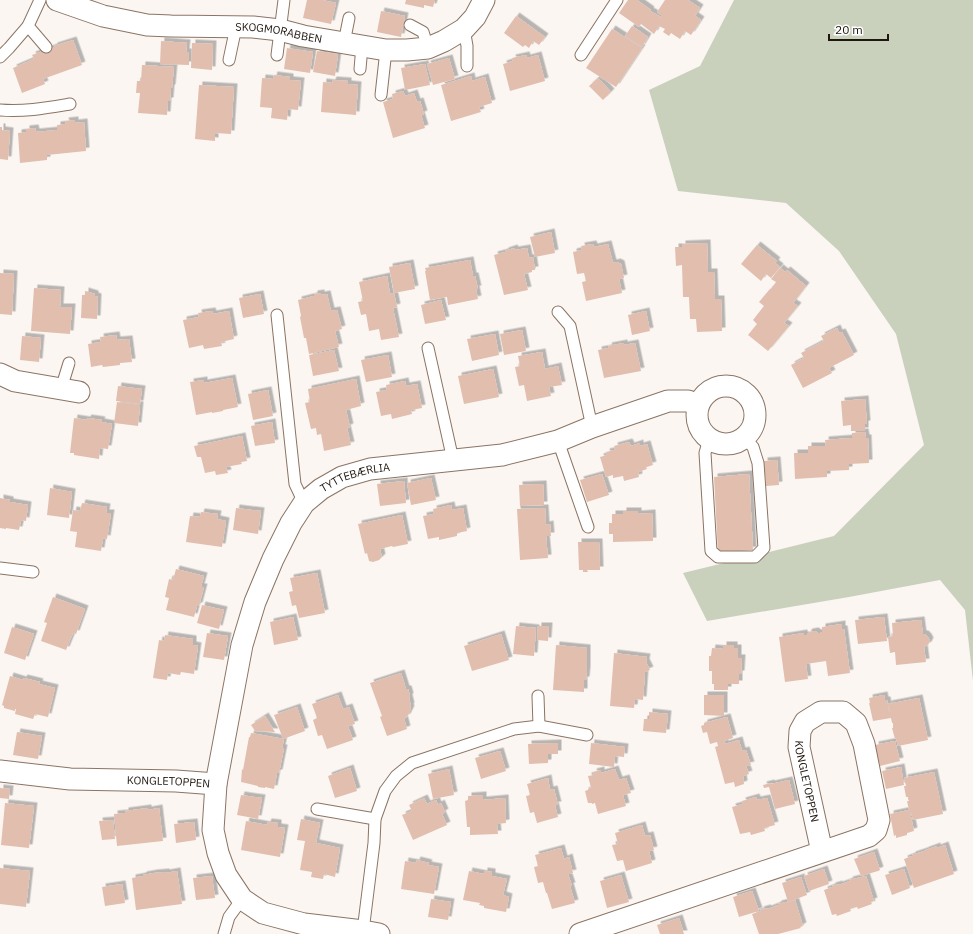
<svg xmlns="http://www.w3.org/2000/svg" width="973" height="934" viewBox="0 0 973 934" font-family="'IBM Plex Sans',sans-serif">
	<defs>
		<filter id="shadow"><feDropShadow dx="3.5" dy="-3.5" stdDeviation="0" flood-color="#0004"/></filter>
	</defs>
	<rect width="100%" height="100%" fill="#fbf6f2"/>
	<polygon fill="#c9d1bd" points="734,0 973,0 973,681 965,610 940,580 849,597 707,621 683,573 834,536 924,445 896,334 839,251 786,203 678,191 649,90 700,66"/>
	<g fill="#e2beaf" filter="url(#shadow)">
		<polygon points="307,0 322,0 336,3 331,24 303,18"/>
		<polygon points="406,0 435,0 433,7 424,5 424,8 405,4"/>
		<polygon points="628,0 637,0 651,10 650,11 661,17 661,15 657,12 665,0 688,0 700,8 695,16 701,20 691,35 685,31 680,39 671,33 669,36 663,32 665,29 659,26 654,34 641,24 639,27 619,13"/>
		<polygon points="381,11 405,16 401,37 377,32"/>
		<polygon points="516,16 545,37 539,45 533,41 529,48 525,45 523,47 504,33"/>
		<polygon points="632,26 648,37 642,47 625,36"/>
		<polygon points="612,29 642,48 616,87 586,68"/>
		<polygon points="73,40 82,65 43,79 45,84 22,93 13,68 34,59 32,55 54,47 54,46"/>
		<polygon points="161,41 187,43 186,52 189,52 189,65 160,64"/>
		<polygon points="192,43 213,44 212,70 191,68"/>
		<polygon points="287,48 313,52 310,73 284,69"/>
		<polygon points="317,51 338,54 335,76 313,72"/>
		<polygon points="526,55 527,58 538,55 545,81 510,91 503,64 513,61 512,58"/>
		<polygon points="449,58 455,79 433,85 427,64"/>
		<polygon points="425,64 430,85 405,90 401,68"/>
		<polygon points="142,65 174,67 172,88 171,88 170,101 168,101 167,115 138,113 140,93 136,93 137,81 141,81"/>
		<polygon points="274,75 290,77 290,80 301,81 298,110 288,109 287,120 271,118 272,108 260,107 262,78 273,79"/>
		<polygon points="471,76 472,81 485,77 492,103 479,107 481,112 451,121 441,85"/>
		<polygon points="598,78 611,92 603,100 589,86"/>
		<polygon points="333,80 348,81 348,84 358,85 356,115 321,112 323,82 332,83"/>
		<polygon points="199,85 234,87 231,134 215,133 215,141 195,139"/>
		<polygon points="403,91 405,96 414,93 417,102 420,101 424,114 421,115 425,128 393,138 383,102 393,99 392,94"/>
		<polygon points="75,120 75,123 84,122 86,151 47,155 47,160 20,163 18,133 26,132 26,129 35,128 36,132 57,130 57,125 66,124 65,121"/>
		<polygon points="0,127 2,127 2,130 10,131 8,160 0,159"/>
		<polygon points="551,232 555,253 535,257 530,237"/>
		<polygon points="707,243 708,272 714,272 715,299 721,299 722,331 697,332 696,319 690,319 689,297 683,297 682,265 676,266 675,247 682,247 682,244"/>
		<polygon points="593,244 594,247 608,244 613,263 617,262 621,264 624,278 619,279 622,293 586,301 582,282 586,281 584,273 577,274 573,252 582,250 581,246"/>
		<polygon points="757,245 777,261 775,263 780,267 771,278 766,274 761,281 741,264"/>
		<polygon points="514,248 515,250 527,248 529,258 533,257 535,270 532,270 532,272 524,274 528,290 504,295 494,255 505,252 505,251"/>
		<polygon points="470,260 473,276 475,276 478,289 476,289 478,299 448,305 447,297 430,300 425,271 426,271 425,268"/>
		<polygon points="410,263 415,289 394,293 389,267"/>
		<polygon points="780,268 785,272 787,270 806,286 793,303 798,306 784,323 789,326 768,351 748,335 757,324 753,320 764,306 759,302 770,289 771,289 776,282 771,279"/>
		<polygon points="0,273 14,274 12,315 0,314"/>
		<polygon points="387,276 390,294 394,293 397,307 393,308 399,337 381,340 379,329 369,331 366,314 361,315 358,302 363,301 359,282"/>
		<polygon points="34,288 61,290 60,307 72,307 70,334 31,331"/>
		<polygon points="85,291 95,294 95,296 98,297 97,319 81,318 82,295 85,295"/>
		<polygon points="321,293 321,295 327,294 331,311 337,310 342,329 335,331 339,347 309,354 306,338 304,338 300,317 301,316 298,300 314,296 314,294"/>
		<polygon points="260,294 264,314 243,318 239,298"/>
		<polygon points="441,300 446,320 425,324 421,305"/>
		<polygon points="212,311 213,314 229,311 234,339 221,342 222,346 204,349 203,345 189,348 183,320 199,317 198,313"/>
		<polygon points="646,311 650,331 632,335 628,315"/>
		<polygon points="837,328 839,333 842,332 854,355 829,368 832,373 803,388 791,365 804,358 801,353 824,341 821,336"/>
		<polygon points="522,330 526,351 504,355 500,334"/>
		<polygon points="495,334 499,355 472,361 467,339"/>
		<polygon points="116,335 117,340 129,339 132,362 120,363 120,365 103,367 102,365 91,367 88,344 101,342 100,337"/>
		<polygon points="22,336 41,338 39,362 20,360"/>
		<polygon points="624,343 624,345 635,343 641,371 604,378 598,350 609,348 608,346"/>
		<polygon points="334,350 339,371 313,376 309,355"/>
		<polygon points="542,352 545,369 558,366 562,385 549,387 551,396 527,401 524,385 519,386 515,367 520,366 518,356"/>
		<polygon points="388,355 392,377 366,382 361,360"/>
		<polygon points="493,369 499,397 464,404 458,376"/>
		<polygon points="232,378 238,407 223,410 223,411 212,413 212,412 196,415 190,382 204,380 204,383"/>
		<polygon points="356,379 361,406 346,410 350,427 347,428 351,445 324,451 321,434 317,435 316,428 311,429 305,403 310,402 308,389"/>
		<polygon points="405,381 406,386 417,384 422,408 411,410 412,414 392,419 391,414 381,416 376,392 387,390 386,385"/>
		<polygon points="118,386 142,389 140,404 116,401"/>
		<polygon points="268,390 273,416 253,420 248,394"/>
		<polygon points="865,399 867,424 865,424 865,431 851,431 851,425 843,426 841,401"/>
		<polygon points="117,402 140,405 138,426 114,423"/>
		<polygon points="74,418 87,420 88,418 102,420 101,422 112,424 108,449 100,448 99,459 74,455 74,453 70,453"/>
		<polygon points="272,422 275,443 255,446 251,426"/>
		<polygon points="865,432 866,438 868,438 869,463 849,464 849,470 827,471 827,477 795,479 794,453 808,453 808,446 826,446 825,440 852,438 852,433"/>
		<polygon points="242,436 247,461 241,462 242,464 226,467 228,473 216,475 215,471 205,473 201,457 197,457 194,446"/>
		<polygon points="629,442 631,446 640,443 640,446 647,444 653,465 646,467 647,469 638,472 639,477 624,481 623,476 613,478 613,475 606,477 600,457 607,455 606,452 615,450 614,446"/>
		<polygon points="777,460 779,485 766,486 764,461"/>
		<polygon points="602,474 609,495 587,502 580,480"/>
		<polygon points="749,474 753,550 718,553 714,477"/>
		<polygon points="431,478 436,500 411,505 407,483"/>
		<polygon points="404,481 406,503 380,506 377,484"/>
		<polygon points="543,484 544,505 520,506 519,485"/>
		<polygon points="50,488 72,492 69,518 47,515"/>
		<polygon points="0,498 10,500 10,502 28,505 26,521 21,520 19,530 6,528 6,529 0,528"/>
		<polygon points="82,503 107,507 106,513 111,513 107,539 103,538 101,551 75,547 77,532 70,531 73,510 80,511"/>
		<polygon points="451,505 452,510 463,508 467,531 457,533 457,536 439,540 439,537 428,539 423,516 434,514 433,509"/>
		<polygon points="236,508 261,511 258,534 233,530"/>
		<polygon points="545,508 546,525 550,524 551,536 546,536 548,558 520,560 517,509"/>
		<polygon points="623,511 638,511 638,514 652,513 653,541 613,542 613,534 609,534 609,523 612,523 612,514 623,514"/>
		<polygon points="201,512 218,514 217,519 226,521 222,547 186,542 190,516 200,517"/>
		<polygon points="402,515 408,544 393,547 392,546 380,549 382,557 379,560 373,562 369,561 367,553 365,554 358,524"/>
		<polygon points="578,542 599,542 600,570 587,570 588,572 583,572 583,570 579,570"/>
		<polygon points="176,569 204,576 201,587 204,587 199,606 197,606 194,617 166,610 169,598 165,597 169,579 173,580"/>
		<polygon points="317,573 325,613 299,618 296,605 292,606 289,592 293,591 290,578"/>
		<polygon points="53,597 85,609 76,634 73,633 66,650 41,641 47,623 44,622"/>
		<polygon points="202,605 224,610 219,629 197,623"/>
		<polygon points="293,617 298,640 274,645 270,622"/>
		<polygon points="884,617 887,641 858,644 855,620"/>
		<polygon points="921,620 923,634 925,634 928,637 930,641 928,645 924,647 926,662 896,665 895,652 890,653 888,637 893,636 892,623"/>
		<polygon points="842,624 842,629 844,629 850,673 828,676 826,661 806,664 808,679 785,682 779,637 804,633 804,635 807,635 809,632 815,631 818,633 820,633 820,632 822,632 822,627"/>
		<polygon points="516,626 536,628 534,656 513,654"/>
		<polygon points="538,626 549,626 548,641 537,640"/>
		<polygon points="12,627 34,634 25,660 4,653"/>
		<polygon points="207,633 228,636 224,660 203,657"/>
		<polygon points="501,634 509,660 472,671 464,646"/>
		<polygon points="165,635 193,639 193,645 198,646 194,674 181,672 180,675 168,673 167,680 153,678 159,640 164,641"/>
		<polygon points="556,645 587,648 587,670 586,680 584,680 584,692 553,690"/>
		<polygon points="723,645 734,645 734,648 738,648 738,658 742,658 741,674 739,674 739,684 728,684 728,690 714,690 714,684 712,684 712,671 709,671 709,656 711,656 712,648 723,649"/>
		<polygon points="614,653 647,657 646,662 650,670 645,672 643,700 635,699 634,708 610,706"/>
		<polygon points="401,673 406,689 408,689 410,696 409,698 411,706 410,707 411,709 407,717 404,718 407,729 387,736 380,717 382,716 370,683"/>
		<polygon points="10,676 23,680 24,678 40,682 39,684 55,688 48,717 35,714 33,719 15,714 16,709 15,709 15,711 4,708 4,706 2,705"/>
		<polygon points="338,695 343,709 349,707 355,724 348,726 353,740 327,749 322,735 318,736 313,720 317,718 312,704"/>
		<polygon points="704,695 724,695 724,716 704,715"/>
		<polygon points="884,695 885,700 887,700 889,712 890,712 888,704 919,698 928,740 898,746 896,738 895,739 892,728 893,728 893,723 892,723 891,718 873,721 869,703 870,703 869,698"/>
		<polygon points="297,707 305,731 283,739 274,715"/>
		<polygon points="649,712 668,714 666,733 643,731 644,719 649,719"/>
		<polygon points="265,716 275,732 255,731 251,725"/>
		<polygon points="727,717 733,738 724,741 725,744 739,740 742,751 746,750 751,765 746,766 749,774 743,776 744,784 735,787 734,782 725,784 715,747 718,746 717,742 710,744 707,732 703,733 701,726 704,725 704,723"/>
		<polygon points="17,732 42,736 38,759 13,755"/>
		<polygon points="251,733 284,739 282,748 284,748 279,773 277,773 274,789 265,787 265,788 258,787 258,786 241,782 242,769 243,770 249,737 250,737"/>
		<polygon points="895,741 900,761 880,766 875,745"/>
		<polygon points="558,743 558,754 548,754 548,763 529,764 528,744"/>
		<polygon points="591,743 625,747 624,757 615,756 614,767 589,764"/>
		<polygon points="500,751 506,771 481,779 475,758"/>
		<polygon points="901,767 904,785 886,789 882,771"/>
		<polygon points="350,768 357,791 335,798 328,776"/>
		<polygon points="449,769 454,795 433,799 428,774"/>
		<polygon points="615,769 619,780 626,778 631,793 623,795 626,806 598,814 595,803 592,804 592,803 588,803 585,791 588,790 588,789 591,788 588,776 594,775 593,772 601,770 601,773"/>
		<polygon points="934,772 943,814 913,820 911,812 910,812 914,831 907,833 907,835 896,838 896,835 894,836 890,814 909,810 907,801 909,801 908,799 908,797 906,797 904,786 906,786 904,778"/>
		<polygon points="548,778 550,790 554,789 558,805 555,805 558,817 537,823 534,812 530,813 526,796 530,795 527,784"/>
		<polygon points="789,780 795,804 775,809 769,787 764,788 763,785 771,783 771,784"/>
		<polygon points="0,788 10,789 9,799 0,798"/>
		<polygon points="241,795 262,798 258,819 237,815"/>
		<polygon points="483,795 483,800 505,798 506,823 497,824 498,834 470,835 470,827 467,827 465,801 468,800 468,796"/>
		<polygon points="756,797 757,800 767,798 775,825 764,828 765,831 751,835 750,832 740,834 732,807 743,804 742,801"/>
		<polygon points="424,798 427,804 436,800 438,805 441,803 445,812 442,814 447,825 413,840 402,815 412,811 409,805"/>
		<polygon points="5,803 34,806 29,848 1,845"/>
		<polygon points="148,808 148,810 159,808 163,841 117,846 114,814 125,813 125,811"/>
		<polygon points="301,819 320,823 316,843 340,848 335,877 324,874 323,879 311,877 312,872 300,870 305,841 297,840"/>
		<polygon points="113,820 115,839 102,840 99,821"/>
		<polygon points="246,821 267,825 268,822 278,823 278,827 285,828 280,857 241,850"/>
		<polygon points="194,822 196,840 176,843 174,824"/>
		<polygon points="642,825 645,836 650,835 654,850 649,851 652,863 626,871 623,860 617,861 612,845 618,844 615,833"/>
		<polygon points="945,845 954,874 914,888 904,859 912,856 912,855 924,851 926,850 937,846 937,848"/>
		<polygon points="561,848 564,859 569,857 573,873 568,874 572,886 570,886 575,903 552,909 547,893 546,893 543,882 538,883 534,867 538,866 535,855"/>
		<polygon points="874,852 880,870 878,871 861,876 854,859"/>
		<polygon points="417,860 429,863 428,865 439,867 434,894 401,889 405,861 416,863"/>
		<polygon points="0,868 30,871 26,907 0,904"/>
		<polygon points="824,869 829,884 809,891 804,876"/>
		<polygon points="904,869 910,888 892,895 885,875"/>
		<polygon points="177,871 182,904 136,910 132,878 143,876 143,875 154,873 166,872 166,873"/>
		<polygon points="469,871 484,874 484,871 492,872 492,876 507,879 503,895 509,897 506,912 484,908 484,906 479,905 480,903 463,900"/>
		<polygon points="621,875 629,902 607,908 600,881"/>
		<polygon points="212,876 215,898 196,900 193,878"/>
		<polygon points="866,876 874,901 871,902 872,904 858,909 857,907 853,908 850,909 851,911 837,916 836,914 832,915 824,890 832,887 832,886 839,884 839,885 850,881 849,880"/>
		<polygon points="801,877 807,895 788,902 782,883"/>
		<polygon points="122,884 125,903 105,906 102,887"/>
		<polygon points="752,891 759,911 739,917 733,897"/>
		<polygon points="431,899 451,902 448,920 428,917"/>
		<polygon points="795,900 803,926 800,927 801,928 778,934 759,934 752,914 761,911 760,910 767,908 768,909 778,905 778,904 786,902 786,903"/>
		<polygon points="679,918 684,934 660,934 657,925"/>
	</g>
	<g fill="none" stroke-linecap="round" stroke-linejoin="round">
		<g stroke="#8b7463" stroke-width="13">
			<g id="lane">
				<polyline points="410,25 423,32 428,48"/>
				<polyline points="28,26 46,47"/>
				<polyline points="464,29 467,46 467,66"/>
				<polyline points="344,43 349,18"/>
				<polyline points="277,55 284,0"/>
				<polyline points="581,55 617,0"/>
				<polyline points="0,57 9,48 28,26 40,0"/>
				<polyline points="229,60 236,27"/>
				<polyline points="360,69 362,46"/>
				<polyline points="381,95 386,50"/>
				<path d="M0,110C24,112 46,108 70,104"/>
				<polyline points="558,312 570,326 592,427"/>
				<polyline points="277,315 292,456 295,484 304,503"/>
				<polyline points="428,348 453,460"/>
				<polyline points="61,389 69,363"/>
				<polyline points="709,439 705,453 711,551 718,557 755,557 764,548 758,463 753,447 745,438"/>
				<polyline points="558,441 588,527"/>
				<polyline points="0,568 33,572"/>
				<polyline points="538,696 539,726"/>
				<polyline points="317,809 375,819"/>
				<polyline points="363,931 374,843 375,819 385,791 396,776 412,763 514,729 539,726 587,735"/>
				<polyline points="224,934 229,917 242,899"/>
			</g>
		</g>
		<g stroke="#8b7463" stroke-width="23">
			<g id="street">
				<path id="s1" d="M57,0L103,16L147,25L171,26L253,27L280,30L303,36L386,50H407L428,48L444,41L464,29L475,17L484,0"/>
				<polyline points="0,374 15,381 79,392"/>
				<circle cx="726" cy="415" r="29"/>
				<path id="s2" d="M0,771L70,779L176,781L216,784"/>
				<path id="s3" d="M379,934L363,931L304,924L263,913L242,899L226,875L218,853L213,830L216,784L242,645L255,602L273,559L291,523L304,503L321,489L342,477L370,469L502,455L558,441L592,427L668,401H688L698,405"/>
				<path id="s4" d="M580,934L869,836L876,830L879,820L864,744L856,723L843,712H821L805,722L800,731L799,747L822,852"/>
			</g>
		</g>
		<use href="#lane" stroke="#fff" stroke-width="11"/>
		<use href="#street" stroke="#fff" stroke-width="21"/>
	</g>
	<g text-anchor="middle" stroke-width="4" stroke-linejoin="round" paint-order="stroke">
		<g font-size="11" fill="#1e160f" stroke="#fff">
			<text dy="4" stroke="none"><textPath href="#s1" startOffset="226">SKOGMORABBEN</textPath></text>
			<text dy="4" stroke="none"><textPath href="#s3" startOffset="621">TYTTEBÆRLIA</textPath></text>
			<text dy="4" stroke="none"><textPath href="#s4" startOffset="544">KONGLETOPPEN</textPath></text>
			<text dy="4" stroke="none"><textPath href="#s2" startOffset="169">KONGLETOPPEN</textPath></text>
		</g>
	</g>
	<path d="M829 34v6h59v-6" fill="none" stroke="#1e160f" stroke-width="2"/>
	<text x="835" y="34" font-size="12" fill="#1e160f" stroke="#ffffff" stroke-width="3" paint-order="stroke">20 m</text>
</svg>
